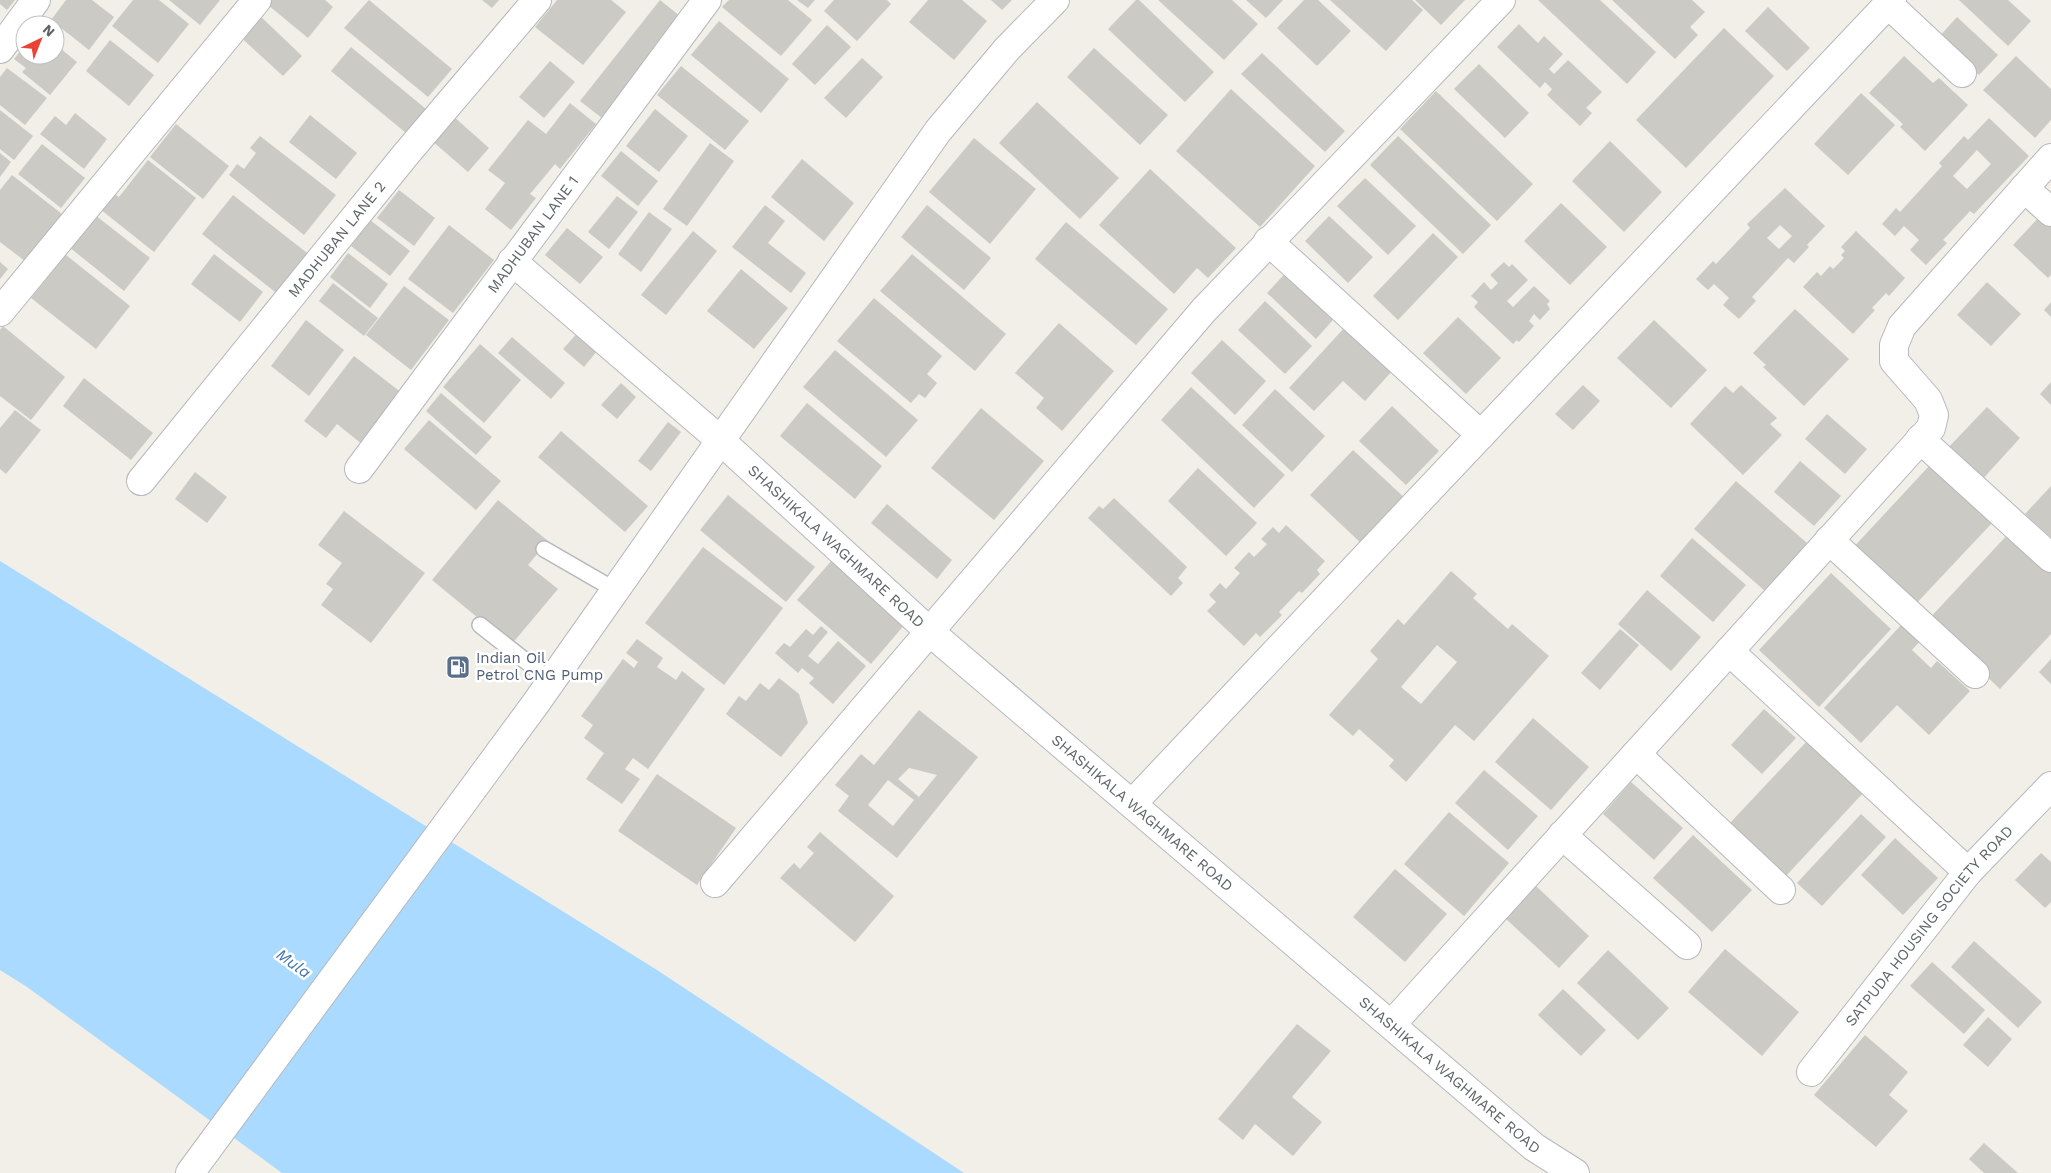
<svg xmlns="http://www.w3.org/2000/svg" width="2051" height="1173" viewBox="0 0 2051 1173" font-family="'Work Sans',sans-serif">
	<rect width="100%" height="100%" fill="#f1efe8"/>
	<polygon fill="#aadaff" points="0,561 657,970 964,1173 282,1173 27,987 0,970"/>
	<g fill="#cccac5" fill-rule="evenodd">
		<polygon points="0,0 15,0 7,10 0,4"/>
		<polygon points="66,0 92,0 114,17 89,50 51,20"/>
		<polygon points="133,0 159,0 189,24 158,63 112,26"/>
		<polygon points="169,0 220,0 200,25"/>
		<polygon points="272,0 325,0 333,7 308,38 268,5"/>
		<polygon points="369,0 452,69 428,97 344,28"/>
		<polygon points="482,0 499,0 492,8"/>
		<polygon points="557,0 611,0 626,12 583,65 535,27"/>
		<polygon points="660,0 681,17 602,118 580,101"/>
		<polygon points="729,0 788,0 812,20 781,56 722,7"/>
		<polygon points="797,0 815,0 808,8"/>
		<polygon points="834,0 887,0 891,4 857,41 824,11"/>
		<polygon points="928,0 962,0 987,21 954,60 909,22"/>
		<polygon points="991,0 1012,0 1002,10"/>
		<polygon points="1136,0 1139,0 1214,72 1185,102 1108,29"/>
		<polygon points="1158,0 1232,0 1258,24 1224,60"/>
		<polygon points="1246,0 1283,0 1266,18"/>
		<polygon points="1304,0 1318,0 1351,31 1317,66 1277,28"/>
		<polygon points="1330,0 1412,0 1423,10 1386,51"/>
		<polygon points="1415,0 1465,0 1441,25"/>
		<polygon points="1538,0 1600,0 1656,52 1627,84"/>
		<polygon points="1612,0 1692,0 1705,12 1690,27 1698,35 1675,59"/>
		<polygon points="1959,0 2008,0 2031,21 2008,46"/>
		<polygon points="1768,7 1810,48 1787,71 1745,31"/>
		<polygon points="257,13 302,56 283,76 237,34"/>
		<polygon points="1957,17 1998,55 1979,75 1939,37"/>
		<polygon points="719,21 789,79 761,113 691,55"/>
		<polygon points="1519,24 1538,43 1544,36 1563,54 1549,69 1554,74 1568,60 1602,92 1586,108 1592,113 1580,126 1547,95 1552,89 1545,82 1540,88 1497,47"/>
		<polygon points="827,25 851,47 815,85 792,64"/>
		<polygon points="1724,28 1774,76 1686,168 1636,120"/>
		<polygon points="110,40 154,75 129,106 86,71"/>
		<polygon points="55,44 77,62 50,95 22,72 26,68 14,59 25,45 25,55 55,55"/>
		<polygon points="351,47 426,109 406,133 331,71"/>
		<polygon points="1094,48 1168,115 1140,145 1067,77"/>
		<polygon points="1262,53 1345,131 1325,152 1241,74"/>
		<polygon points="1904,56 1933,83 1939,78 1968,105 1925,151 1900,127 1903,124 1869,93"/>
		<polygon points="2016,56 2051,89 2051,120 2035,138 1983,90"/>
		<polygon points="862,58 883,77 846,118 824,98"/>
		<polygon points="550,61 575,82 544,118 519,97"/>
		<polygon points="1479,64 1529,113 1505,138 1454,89"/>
		<polygon points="681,66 749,121 725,150 657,95"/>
		<polygon points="7,68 47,98 25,125 0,105 0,77"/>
		<polygon points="1231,89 1315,166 1260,227 1176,151"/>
		<polygon points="1436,91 1533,184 1497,221 1400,129"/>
		<polygon points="1861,93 1895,125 1848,175 1814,144"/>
		<polygon points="1037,102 1119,178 1080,219 999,143"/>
		<polygon points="570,103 596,124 560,169 555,164 530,194 536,198 511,230 485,209 505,183 488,170 528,120 546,134"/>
		<polygon points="655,109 688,136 659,172 626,146"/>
		<polygon points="0,110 33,136 14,160 0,149"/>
		<polygon points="75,113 107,139 84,169 40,134 55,116 66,125"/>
		<polygon points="310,115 357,153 336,179 289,142"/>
		<polygon points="453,116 489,148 468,172 431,140"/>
		<path d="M1989,118L2029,156L1974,214L1970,211L1943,240L1947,243L1926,265L1910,250L1919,240L1904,226L1895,236L1882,224L1896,208L1900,212L1942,166L1939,163L1964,136L1968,140ZM1977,150L1991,164L1967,189L1953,176Z"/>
		<polygon points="176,124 229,166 203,199 150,157"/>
		<polygon points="260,136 336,195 304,235 229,175 237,164 244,169 256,153 250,148"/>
		<polygon points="1398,136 1491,225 1463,254 1370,165"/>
		<polygon points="974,138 1036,189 990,244 929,192"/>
		<polygon points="1610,141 1662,192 1624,232 1572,181"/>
		<polygon points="710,143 734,161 687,226 663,209"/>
		<polygon points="42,144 85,178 61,208 18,174"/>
		<polygon points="621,151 658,181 638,206 601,176"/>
		<polygon points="0,153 11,162 0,177"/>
		<polygon points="802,159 854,203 824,241 771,197"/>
		<polygon points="148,160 196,198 154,252 100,209 113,193 119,197"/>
		<polygon points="1150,169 1236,248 1208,278 1197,268 1174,294 1099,225"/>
		<polygon points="12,175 62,214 25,261 0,242 0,190"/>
		<polygon points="1365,178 1416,226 1388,255 1337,206"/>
		<path d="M1785,188L1825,226L1807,245L1809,247L1794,263L1788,258L1752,297L1756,301L1739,319L1723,305L1729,298L1714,284L1708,290L1696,279L1713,261L1716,264L1750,228L1747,224ZM1780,225L1792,236L1779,249L1767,238Z"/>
		<polygon points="399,190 435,218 414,246 377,218"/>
		<polygon points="233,195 311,256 280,296 202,234"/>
		<polygon points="617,196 638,212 609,249 588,232"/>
		<polygon points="1561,203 1607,247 1570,285 1524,241"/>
		<polygon points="765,205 785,221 768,243 806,273 791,293 732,247"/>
		<polygon points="927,205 991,258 964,290 901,237"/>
		<polygon points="649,212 672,229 641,272 618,254"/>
		<polygon points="95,215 150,258 124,291 69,247"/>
		<polygon points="1329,216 1373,257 1348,283 1305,241"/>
		<polygon points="2040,216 2051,226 2051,275 2048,278 2013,245"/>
		<polygon points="370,220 410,251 390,276 351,246"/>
		<polygon points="1066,222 1168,309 1136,345 1035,259"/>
		<polygon points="449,225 494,260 453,313 408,279"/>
		<polygon points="567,228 603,257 580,284 545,255"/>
		<polygon points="693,231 717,251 666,315 641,295"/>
		<polygon points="1856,231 1905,278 1889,296 1886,293 1872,308 1875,310 1853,334 1803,287 1817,272 1821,276 1830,266 1833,269 1844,258 1841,255 1845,251 1841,247"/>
		<polygon points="1433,233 1458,257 1398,320 1373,296"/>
		<polygon points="348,253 388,284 370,308 330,277"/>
		<polygon points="214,254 263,292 240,322 191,284"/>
		<polygon points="912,254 1006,334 975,371 880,291"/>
		<polygon points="66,255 130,306 96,349 31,298"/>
		<polygon points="0,262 8,269 0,279"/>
		<polygon points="1504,262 1509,267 1512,264 1528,280 1507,301 1513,307 1534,286 1550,301 1547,304 1550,309 1540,320 1534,314 1529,321 1534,326 1519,342 1517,340 1513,344 1474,307 1478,302 1471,296 1484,282 1491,290 1498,283 1490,275"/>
		<polygon points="1292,266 1340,312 1316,339 1267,293"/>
		<polygon points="741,269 788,308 754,349 707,311"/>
		<polygon points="1987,282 2021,314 1991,346 1957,315"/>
		<polygon points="333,283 378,318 364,336 319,301"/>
		<polygon points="404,286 449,320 411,370 366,335"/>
		<polygon points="874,298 942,356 927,374 937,383 925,398 919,394 911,403 837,341"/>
		<polygon points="1265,301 1312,346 1285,374 1238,330"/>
		<polygon points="2051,302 2051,317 2044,310"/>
		<polygon points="1795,309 1849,359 1804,406 1763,367 1766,365 1753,353"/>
		<polygon points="1458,317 1501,358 1466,394 1423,353"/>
		<polygon points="306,320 344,350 309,396 271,366"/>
		<polygon points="1654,320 1707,370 1671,408 1617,358"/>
		<polygon points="1059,323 1114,371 1062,431 1036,408 1044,398 1015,373"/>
		<polygon points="3,326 65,377 31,420 0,396 0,330"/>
		<polygon points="1346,326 1393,370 1365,401 1343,381 1314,411 1289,388"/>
		<polygon points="582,328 602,345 584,367 563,349"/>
		<polygon points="512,337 565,383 551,399 498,353"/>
		<polygon points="1222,340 1266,381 1235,415 1191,373"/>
		<polygon points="480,344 521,380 484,423 443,387"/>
		<polygon points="835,350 918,420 886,457 803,387"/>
		<polygon points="354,356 402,393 362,444 337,424 326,438 304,421"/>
		<polygon points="84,378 153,433 131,460 63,406"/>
		<polygon points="2051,382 2051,405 2040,394"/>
		<polygon points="621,383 636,397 617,419 601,405"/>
		<polygon points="1583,385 1600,401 1573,430 1555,414"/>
		<polygon points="1741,385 1777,418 1770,424 1782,435 1743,475 1690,424 1725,386 1733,393"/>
		<polygon points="1191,387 1285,475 1254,508 1161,420"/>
		<polygon points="1275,389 1325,436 1292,472 1242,425"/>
		<polygon points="441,393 492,437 476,455 426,411"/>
		<polygon points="807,403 882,466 855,499 780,436"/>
		<polygon points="1392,406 1439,451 1406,485 1359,441"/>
		<polygon points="1987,407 2020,438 1980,482 1946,450"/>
		<polygon points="981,408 1044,461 994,520 931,468"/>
		<polygon points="15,410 41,430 6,474 0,469 0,428"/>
		<polygon points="1827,414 1867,449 1845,474 1805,439"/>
		<polygon points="429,420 501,481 476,510 404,449"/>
		<polygon points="668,422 681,432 651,471 638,461"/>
		<polygon points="561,431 648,506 625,532 538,457"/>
		<polygon points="1353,450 1407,500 1364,546 1310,495"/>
		<polygon points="1800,461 1841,496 1814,526 1774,492"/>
		<polygon points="1930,465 1992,523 1912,608 1851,550"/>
		<polygon points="1198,468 1257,523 1226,556 1168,501"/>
		<polygon points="195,472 227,497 207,523 175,499"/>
		<polygon points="1736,481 1807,543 1765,591 1694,529"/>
		<polygon points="2051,486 2051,538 2025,514"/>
		<polygon points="728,495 815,567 786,602 700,530"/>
		<polygon points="1114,498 1187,567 1178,578 1183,583 1171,596 1088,518 1099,506 1103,509"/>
		<polygon points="498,500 548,541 528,565 558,589 511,645 432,580"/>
		<polygon points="887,504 952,560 937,579 871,523"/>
		<polygon points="344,511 425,573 371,643 321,605 333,589 326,584 342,563 318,545"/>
		<polygon points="1286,525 1325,561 1317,570 1320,574 1302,593 1299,591 1279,612 1282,615 1260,637 1256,633 1244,646 1207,611 1216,602 1209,595 1220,583 1226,589 1240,573 1234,568 1249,552 1254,557 1267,544 1261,539 1273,527 1279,533"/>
		<polygon points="2010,532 2051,571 2051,634 2000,689 1927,621"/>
		<polygon points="1692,538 1746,585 1713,622 1660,576"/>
		<polygon points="703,547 783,608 724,685 645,623"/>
		<polygon points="833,559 906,623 871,664 797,600"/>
		<path d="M1451,571L1477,594L1473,598L1508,629L1512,624L1549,656L1474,741L1455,725L1406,782L1389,766L1394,760L1359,729L1353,736L1329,715L1378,659L1370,651L1398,619L1404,625ZM1437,645L1457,662L1421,704L1401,687Z"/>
		<polygon points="1831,573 1891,629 1819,707 1759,650"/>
		<polygon points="1647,590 1701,637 1671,671 1618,624"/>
		<polygon points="1903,623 1921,640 1912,650 1931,668 1937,661 1970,691 1929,735 1897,705 1861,743 1824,708"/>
		<polygon points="821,626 828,632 808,656 818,664 838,641 866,666 833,704 809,683 814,678 802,668 798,673 775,653 784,643 790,647 806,629 813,635"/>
		<polygon points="1620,629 1639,645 1600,690 1581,673"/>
		<polygon points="637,639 663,658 657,667 676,680 682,671 705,689 648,769 633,758 625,769 640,779 622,804 586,779 604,753 584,738 593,725 581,716 623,659 634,668 638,662 626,653"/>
		<polygon points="2051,659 2051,684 2039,672"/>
		<polygon points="779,678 799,694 808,723 781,757 726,714 739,696 746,701 760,683 769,690"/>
		<polygon points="1764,709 1796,738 1762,774 1731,745"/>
		<path d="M919,710L978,757L897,858L838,811L849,796L835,785L861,754L874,765ZM909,768L937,775L919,797L898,779ZM888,780L914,800L893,826L868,805Z"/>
		<polygon points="1533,718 1589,767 1551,810 1495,762"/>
		<polygon points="1808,740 1864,792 1786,876 1730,823"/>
		<polygon points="1484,770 1538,816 1508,850 1455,803"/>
		<polygon points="657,774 736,828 697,885 618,831"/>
		<polygon points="1631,782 1683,828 1654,860 1603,814"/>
		<polygon points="1449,812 1509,863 1464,916 1404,864"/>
		<polygon points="1861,814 1886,837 1822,906 1797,883"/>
		<polygon points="820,832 894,896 855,942 780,878 794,863 800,869 814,853 807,847"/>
		<polygon points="1693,835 1752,890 1712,932 1653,878"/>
		<polygon points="1895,838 1938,878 1903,915 1861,875"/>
		<polygon points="2041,853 2051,862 2051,902 2045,908 2015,880"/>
		<polygon points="1395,869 1447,914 1405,962 1353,917"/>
		<polygon points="1536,886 1589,936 1559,968 1505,918"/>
		<polygon points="1974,941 2042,1002 2018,1028 1951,967"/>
		<polygon points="1725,949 1799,1012 1762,1056 1688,992"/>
		<polygon points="1608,950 1669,1008 1638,1040 1577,983"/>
		<polygon points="1932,962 1985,1010 1964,1034 1910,986"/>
		<polygon points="1563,989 1606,1030 1581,1056 1538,1015"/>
		<polygon points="1988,1017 2012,1039 1988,1067 1963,1045"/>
		<polygon points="1297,1024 1331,1051 1292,1097 1322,1122 1293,1156 1255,1124 1243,1140 1218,1119"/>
		<polygon points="1865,1035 1908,1072 1889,1095 1908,1111 1876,1147 1814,1095"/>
		<polygon points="1984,1143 2018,1173 1984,1173 1969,1159"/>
	</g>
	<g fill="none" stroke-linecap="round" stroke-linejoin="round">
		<g stroke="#b5b8bc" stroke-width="18">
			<g id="service">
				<polyline points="544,549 615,590"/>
				<polyline points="480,625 551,681"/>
			</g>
		</g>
		<g stroke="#b5b8bc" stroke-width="30">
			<g id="minor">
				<polyline points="1888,4 1962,73"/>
				<polyline points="0,49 36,0"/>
				<polyline points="2024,188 2051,212"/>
				<polyline points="1268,241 1481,435"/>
				<path id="s1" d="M512,261L720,440L930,632L1534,1147L1575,1173"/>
				<polyline points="0,312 257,0"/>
				<polyline points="1920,439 2051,558"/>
				<path id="s2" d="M359,469L707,0"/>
				<path id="s3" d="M141,481L407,153L537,0"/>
				<polyline points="1829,540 1975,674"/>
				<polyline points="1729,651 1968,872"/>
				<polyline points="1636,754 1781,890"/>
				<polyline points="1132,804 1892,0"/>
				<polyline points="1562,835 1687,945"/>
				<polyline points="715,883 1204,310 1501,0"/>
				<polyline points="1391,1025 1931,428 1934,415 1928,400 1894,361 1894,345 1902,326 2051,158"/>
				<path id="s4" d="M1811,1072L1968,872L2051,786"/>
			</g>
		</g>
		<g stroke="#b5b8bc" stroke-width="30">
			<polyline id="tertiary" points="190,1173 536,703 938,131 1007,49 1055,0"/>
		</g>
		<use href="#service" stroke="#fff" stroke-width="15"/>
		<use href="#minor" stroke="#fff" stroke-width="28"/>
		<use href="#tertiary" stroke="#fff" stroke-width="28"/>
	</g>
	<defs>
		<g id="fuel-square" transform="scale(1.25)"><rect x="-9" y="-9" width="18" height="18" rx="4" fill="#5c6f8a" stroke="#fff"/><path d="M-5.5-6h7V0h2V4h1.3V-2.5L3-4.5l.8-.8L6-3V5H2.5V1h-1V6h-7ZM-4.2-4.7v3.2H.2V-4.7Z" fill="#fff"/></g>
	</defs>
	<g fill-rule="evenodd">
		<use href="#fuel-square" x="458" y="667"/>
	</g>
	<g text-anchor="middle" stroke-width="5" stroke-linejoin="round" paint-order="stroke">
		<g font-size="15" fill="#5f6368" stroke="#fff">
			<text dy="5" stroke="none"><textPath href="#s2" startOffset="292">MADHUBAN LANE 1</textPath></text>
			<text dy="5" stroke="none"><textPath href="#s3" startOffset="311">MADHUBAN LANE 2</textPath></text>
			<text dy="5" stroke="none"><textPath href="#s1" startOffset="432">SHASHIKALA WAGHMARE ROAD</textPath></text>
			<text dy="5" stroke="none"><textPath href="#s1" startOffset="838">SHASHIKALA WAGHMARE ROAD</textPath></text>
			<text dy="5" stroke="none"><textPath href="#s4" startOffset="188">SATPUDA HOUSING SOCIETY ROAD</textPath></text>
			<text dy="5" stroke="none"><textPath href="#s1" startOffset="1242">SHASHIKALA WAGHMARE ROAD</textPath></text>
		</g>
		<g font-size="15" fill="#4e5e75" stroke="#fff" text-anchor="start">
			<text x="476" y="663">Indian Oil<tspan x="476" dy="17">Petrol CNG Pump</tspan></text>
		</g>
		<g font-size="16" font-style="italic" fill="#4174aa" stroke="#fff">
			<text transform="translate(294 963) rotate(36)" y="6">Mula</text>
		</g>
	</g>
	<g transform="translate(40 40) rotate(43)"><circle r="24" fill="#ffffff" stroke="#bfc1c3"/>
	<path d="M0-4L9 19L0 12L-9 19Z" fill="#ea4335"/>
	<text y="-8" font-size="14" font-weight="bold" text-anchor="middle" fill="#5f6368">N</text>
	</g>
</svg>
